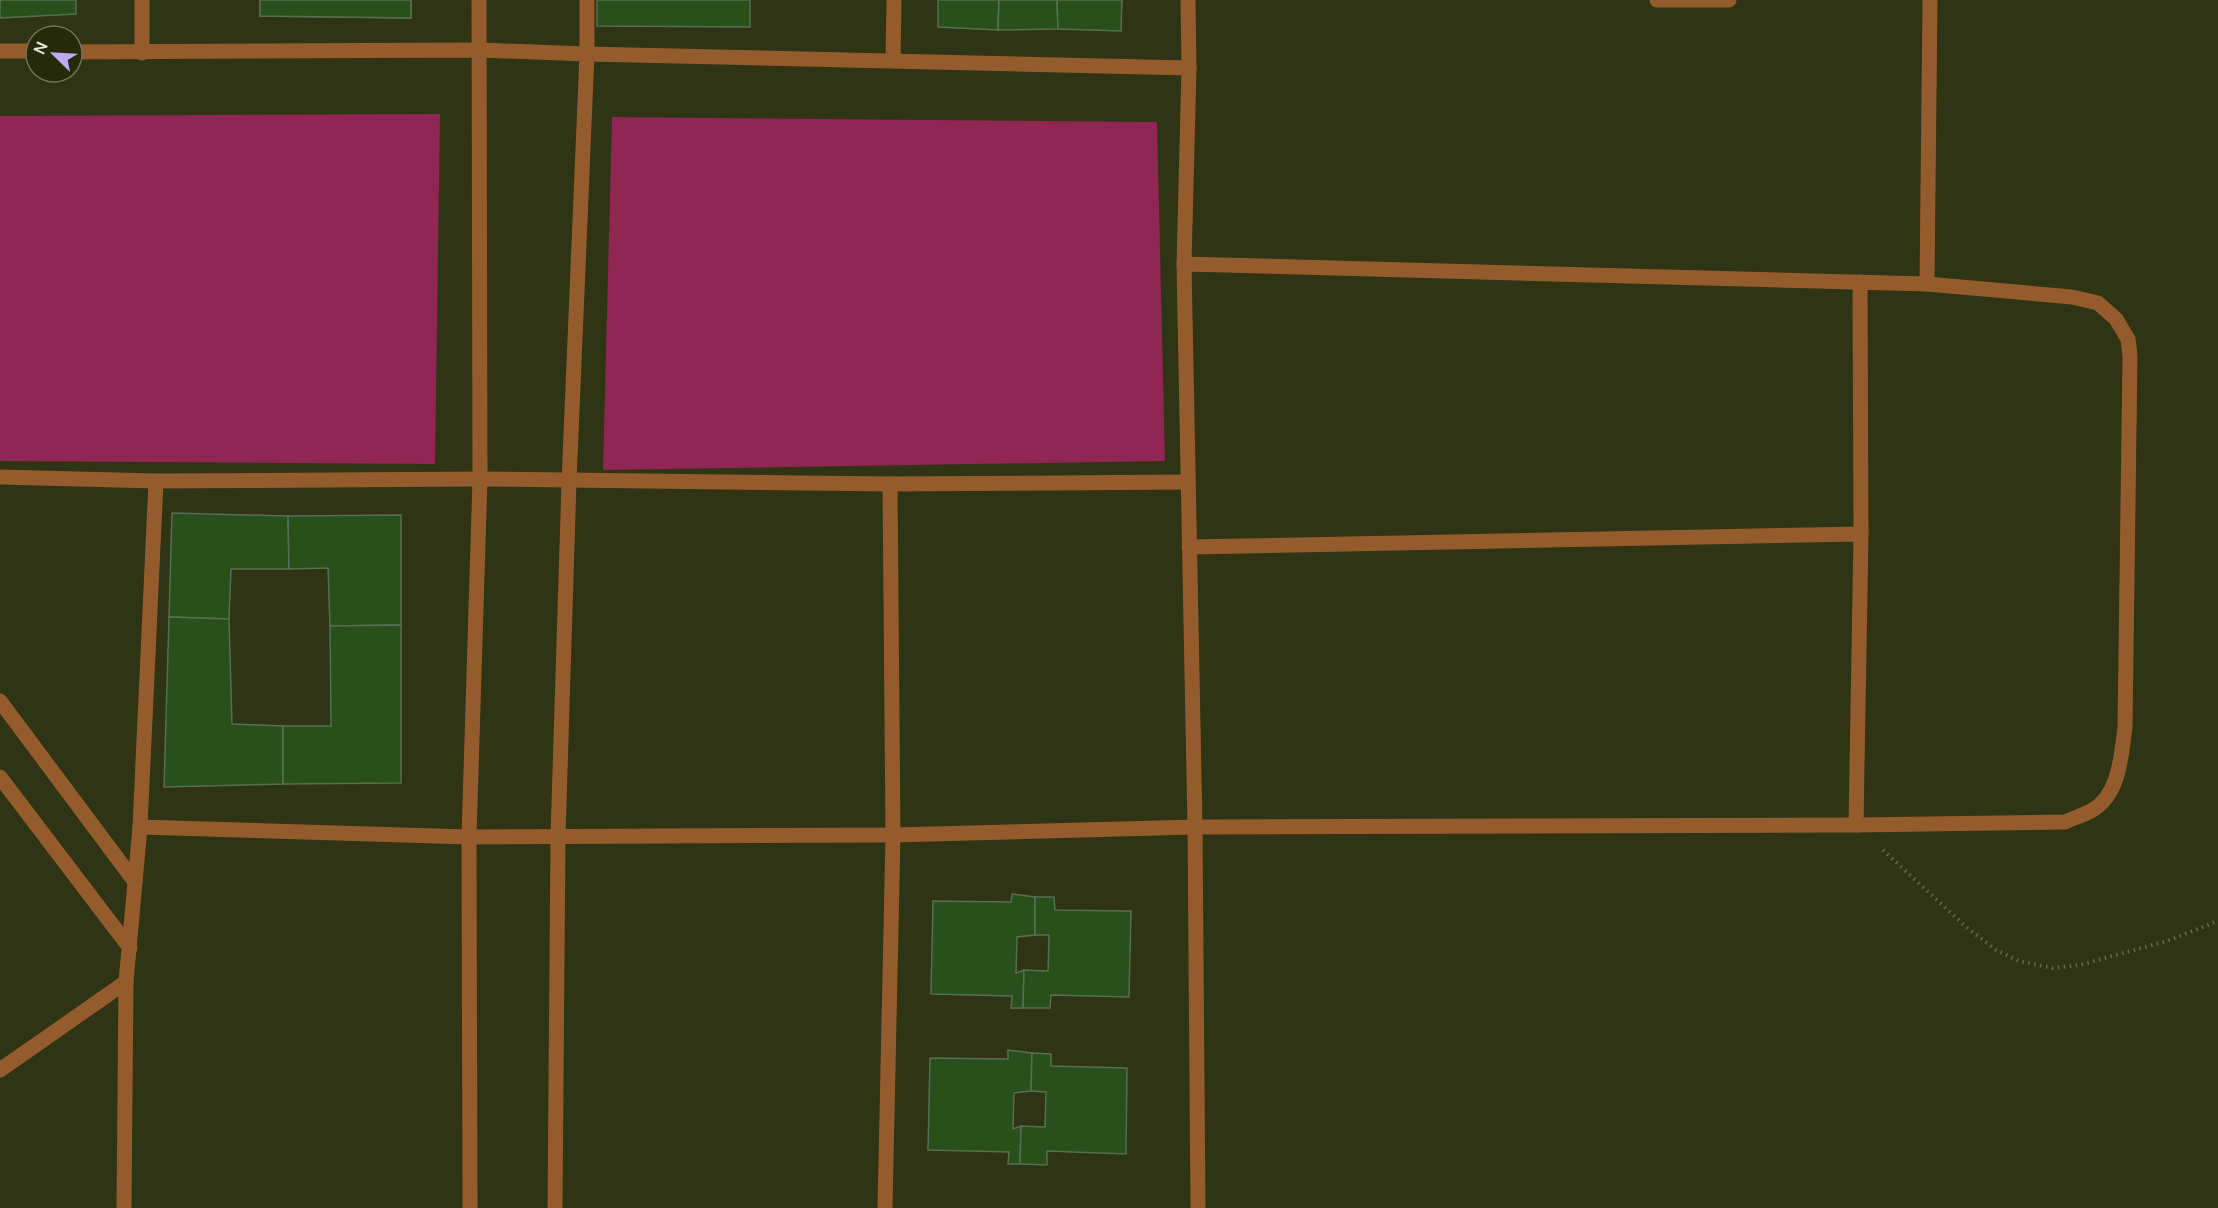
<svg xmlns="http://www.w3.org/2000/svg" width="2218" height="1208" viewBox="0 0 2218 1208" font-family="Manrope,sans-serif">
	<rect width="100%" height="100%" fill="#2e3414"/>
	<g fill="#902654">
		<polygon points="440,114 435,464 0,461 0,116"/>
		<polygon points="612,117 1157,122 1165,461 603,470"/>
	</g>
	<g fill="#29501b" stroke="#586e52" stroke-width="1.5">
		<polygon points="0,0 76,0 76,14 0,18"/>
		<polygon points="260,0 411,0 411,18 260,16"/>
		<polygon points="260,0 411,0 411,18 260,16"/>
		<polygon points="597,0 750,0 750,27 597,26"/>
		<polygon points="938,0 999,0 998,30 938,27"/>
		<polygon points="999,0 1057,0 1058,29 998,30"/>
		<polygon points="1057,0 1122,0 1121,31 1058,29"/>
		<polygon points="172,513 288,516 289,569 231,569 229,619 169,617"/>
		<polygon points="401,515 401,625 330,626 328,568 289,569 288,516"/>
		<polygon points="169,617 229,619 232,724 283,726 283,784 164,787"/>
		<polygon points="401,625 401,783 283,784 283,726 331,726 330,626"/>
		<polygon points="1012,894 1035,897 1035,935 1017,937 1016,973 1024,970 1023,1008 1011,1008 1012,996 931,994 933,901 1011,902"/>
		<polygon points="1035,897 1054,897 1055,910 1131,911 1129,997 1051,995 1050,1008 1023,1008 1024,970 1048,971 1049,935 1035,935"/>
		<polygon points="1008,1050 1032,1053 1031,1091 1014,1093 1013,1129 1021,1126 1020,1164 1008,1164 1009,1152 928,1150 930,1058 1008,1059"/>
		<polygon points="1032,1053 1051,1054 1051,1066 1127,1068 1126,1154 1047,1151 1047,1165 1020,1164 1021,1126 1045,1127 1046,1092 1031,1091"/>
	</g>
	<g fill="none" stroke-linecap="round" stroke-linejoin="round">
		<polyline stroke="#64694d" stroke-width="4" stroke-dasharray="1.5 4.5" stroke-linecap="butt" points="1883,850 1965,926 1996,950 2019,961 2053,968 2080,965 2167,941 2218,921"/>
		<g stroke="#945b2c" stroke-width="15">
			<polyline points="142,0 142,53"/>
			<polyline points="1188,0 1189,68 1184,264 1195,827 1198,1208"/>
			<polyline points="1657,0 1729,0"/>
			<polyline points="0,51 36,51"/>
			<polyline points="72,52 479,50 587,54 1189,68"/>
			<polyline points="893,61 894,0"/>
			<polyline points="1184,264 1927,284 1930,0"/>
			<polyline points="1860,282 1861,534"/>
			<polyline points="0,477 156,481 480,479 890,484 1187,482"/>
			<path d="M156,481L140,827L469,837L893,835L1195,827L1856,825L2065,822C2074,818 2083,815 2091,811C2120,795 2121,756 2125,727L2130,356L2128,339L2116,319L2098,303L2072,297L1927,284"/>
			<polyline points="1189,547 1861,534 1856,825"/>
			<polyline points="0,701 135,882"/>
			<polyline points="0,777 130,948"/>
			<polyline points="0,1070 126,982"/>
			<polyline points="124,1208 126,982 140,827"/>
			<polyline points="470,1208 469,837 480,479 479,0"/>
			<polyline points="555,1208 558,836 569,482 587,54 587,0"/>
			<polyline points="885,1208 893,835 890,484"/>
		</g>
	</g>
	<g transform="translate(54 54) rotate(294)"><circle r="28" fill="#252a0a" stroke="#70755a" stroke-width="1.5"/>
	<path d="M0-4.5L10 22L0 15L-10 22Z" fill="#c0a8f3"/>
	<text y="-9" font-size="16" font-weight="bold" text-anchor="middle" fill="#e1e5d3">N</text>
	</g>
</svg>
